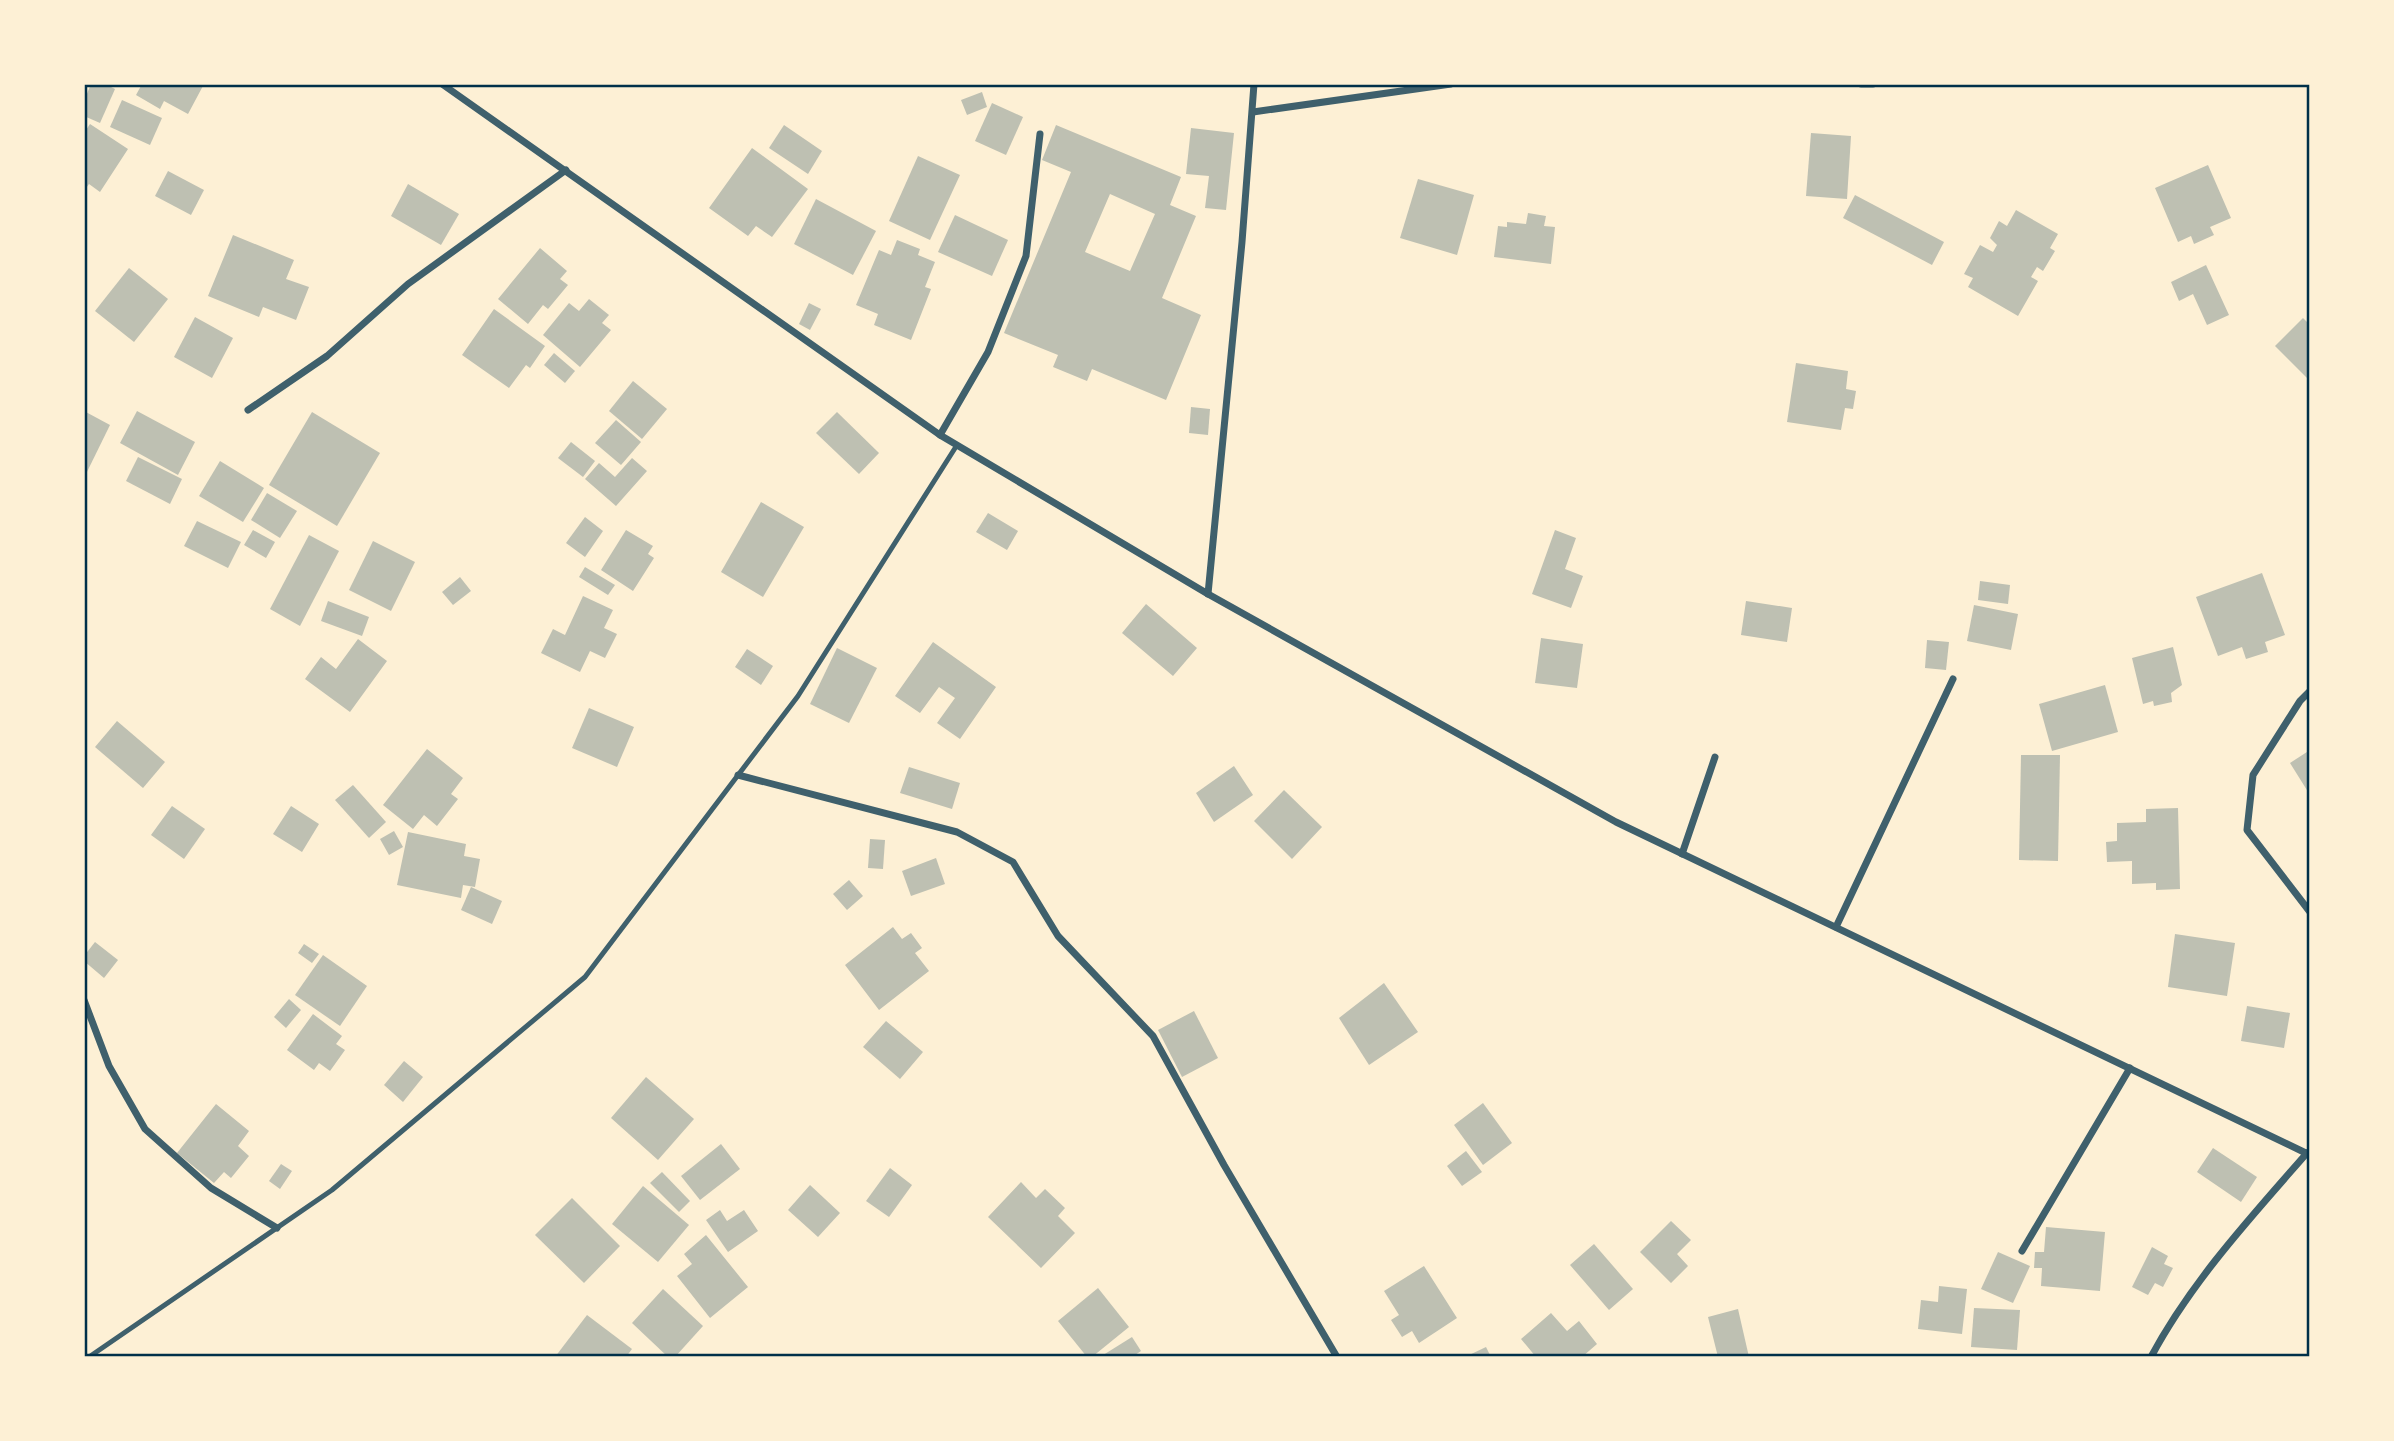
<svg xmlns="http://www.w3.org/2000/svg" width="2394" height="1441" viewBox="0 0 2394 1441" font-family="Commissioner,sans-serif">
	<rect width="100%" height="100%" fill="#fdf0d5"/>
	<g fill="#bec0b2" fill-rule="evenodd">
		<polygon points="91,84 105,84 115,89 100,123 84,116 84,101"/>
		<polygon points="142,84 204,84 188,114 164,101 160,109 136,95"/>
		<polygon points="982,92 987,107 967,115 961,100"/>
		<polygon points="122,100 162,118 150,145 110,127"/>
		<polygon points="992,103 1023,117 1006,155 975,141"/>
		<polygon points="90,124 128,149 100,192 89,184 84,191 84,133"/>
		<polygon points="784,125 822,151 808,174 769,148"/>
		<path d="M1056,125L1181,177L1170,205L1196,216L1162,298L1201,315L1166,400L1092,369L1087,381L1053,367L1058,355L1004,333L1071,172L1042,160ZM1110,194L1155,214L1130,271L1085,252Z"/>
		<polygon points="1191,128 1234,133 1226,210 1205,208 1209,176 1186,174"/>
		<polygon points="1811,133 1851,136 1847,199 1806,196"/>
		<polygon points="752,148 808,189 772,237 756,226 748,236 709,208"/>
		<polygon points="918,156 960,175 930,240 889,221"/>
		<polygon points="2208,165 2231,218 2210,227 2214,235 2194,244 2191,236 2178,242 2155,188"/>
		<polygon points="168,171 204,190 191,215 155,196"/>
		<polygon points="1418,179 1474,195 1457,255 1400,238"/>
		<polygon points="408,184 459,214 441,245 391,216"/>
		<polygon points="1855,195 1944,242 1932,265 1843,218"/>
		<polygon points="816,199 876,231 853,275 794,244"/>
		<polygon points="2016,210 2058,234 2050,248 2055,251 2043,271 2037,267 2031,277 2038,281 2018,316 1968,287 1973,278 1964,274 1980,245 1993,252 1997,245 1990,238 1999,221 2007,226"/>
		<polygon points="1528,213 1546,216 1544,226 1555,227 1551,264 1494,257 1498,226 1507,227 1507,222 1526,224"/>
		<polygon points="955,215 1008,240 992,276 938,252"/>
		<polygon points="233,235 294,260 286,279 309,287 296,320 263,307 259,317 208,296"/>
		<polygon points="897,240 920,249 918,255 935,262 925,287 931,289 911,340 874,325 878,314 856,305 879,250 891,255"/>
		<polygon points="540,248 567,271 560,279 568,285 548,309 543,305 528,324 498,299"/>
		<polygon points="2206,265 2229,315 2207,325 2193,294 2179,301 2171,282"/>
		<polygon points="129,268 168,299 134,342 95,311"/>
		<polygon points="589,299 609,315 602,323 611,330 580,367 543,335 569,303 579,311"/>
		<polygon points="809,303 821,309 810,330 799,324"/>
		<polygon points="494,309 545,346 530,368 526,365 509,388 462,355"/>
		<polygon points="195,317 233,338 212,378 174,357"/>
		<polygon points="2303,318 2310,325 2310,381 2275,346"/>
		<polygon points="554,353 575,371 565,383 544,365"/>
		<polygon points="1796,363 1848,371 1846,389 1856,391 1853,409 1845,408 1841,430 1787,422"/>
		<polygon points="633,381 667,409 642,439 609,411"/>
		<polygon points="1191,407 1210,409 1208,435 1189,433"/>
		<polygon points="84,411 110,425 84,478"/>
		<polygon points="137,411 195,442 178,475 120,443"/>
		<polygon points="312,412 380,453 337,526 269,485"/>
		<polygon points="837,412 879,453 859,474 816,433"/>
		<polygon points="616,420 641,442 621,465 595,443"/>
		<polygon points="571,442 595,461 583,477 558,458"/>
		<polygon points="138,457 182,479 170,504 126,481"/>
		<polygon points="632,458 647,471 616,506 585,479 599,463 615,477"/>
		<polygon points="220,461 264,488 243,522 199,496"/>
		<polygon points="267,493 297,511 280,538 251,520"/>
		<polygon points="761,502 804,527 763,597 721,572"/>
		<polygon points="988,513 1018,531 1007,550 976,532"/>
		<polygon points="585,517 603,531 585,557 566,543"/>
		<polygon points="197,521 241,542 228,568 184,546"/>
		<polygon points="253,530 275,542 266,558 244,545"/>
		<polygon points="626,530 653,546 648,554 654,558 633,591 601,570"/>
		<polygon points="1555,530 1576,538 1565,569 1583,576 1571,608 1532,594"/>
		<polygon points="309,535 339,551 300,626 270,609"/>
		<polygon points="373,541 415,562 391,611 349,590"/>
		<polygon points="585,567 615,585 608,595 579,577"/>
		<polygon points="2262,573 2285,635 2265,642 2268,652 2246,659 2242,647 2218,656 2196,597"/>
		<polygon points="460,577 471,591 453,605 442,592"/>
		<polygon points="1980,581 2010,585 2008,604 1978,600"/>
		<polygon points="583,596 613,610 604,628 617,634 605,658 590,651 580,672 541,653 553,629 565,635"/>
		<polygon points="328,601 369,617 362,636 321,621"/>
		<polygon points="1746,601 1792,608 1787,642 1741,635"/>
		<polygon points="1146,604 1197,648 1173,676 1122,633"/>
		<polygon points="1974,605 2018,614 2011,650 1967,641"/>
		<polygon points="1541,638 1583,644 1577,688 1535,683"/>
		<polygon points="358,639 387,661 350,712 305,679 321,657 336,669"/>
		<polygon points="1927,640 1949,642 1946,670 1925,668"/>
		<polygon points="933,642 996,687 960,739 937,723 955,698 939,687 920,713 895,696"/>
		<polygon points="2173,647 2182,685 2171,693 2172,702 2154,706 2153,701 2143,704 2132,658"/>
		<polygon points="837,648 877,668 849,723 810,704"/>
		<polygon points="747,649 773,666 761,685 735,667"/>
		<polygon points="2105,685 2118,732 2052,751 2039,704"/>
		<polygon points="589,708 634,727 617,767 572,748"/>
		<polygon points="117,721 165,762 143,788 95,747"/>
		<polygon points="427,749 463,778 451,794 458,799 437,826 424,815 413,829 383,805"/>
		<polygon points="2310,750 2310,795 2290,763"/>
		<polygon points="2021,755 2060,755 2058,861 2019,860"/>
		<polygon points="1234,766 1253,795 1214,822 1196,793"/>
		<polygon points="909,767 960,783 952,809 900,793"/>
		<polygon points="353,785 386,822 369,838 335,800"/>
		<polygon points="1284,790 1322,827 1292,859 1254,821"/>
		<polygon points="172,806 205,829 184,859 151,835"/>
		<polygon points="291,806 319,824 302,852 273,834"/>
		<polygon points="2178,808 2180,889 2156,890 2156,883 2132,884 2132,861 2107,862 2106,842 2117,841 2117,823 2146,822 2146,809"/>
		<polygon points="394,831 403,847 389,855 380,839"/>
		<polygon points="408,832 466,844 464,856 480,859 475,887 463,885 461,898 397,885"/>
		<polygon points="870,839 885,840 883,869 868,868"/>
		<polygon points="936,858 945,884 911,896 902,871"/>
		<polygon points="849,880 863,896 847,910 833,894"/>
		<polygon points="471,887 502,901 492,924 461,910"/>
		<polygon points="893,927 902,939 911,933 922,948 915,953 929,971 879,1010 845,965"/>
		<polygon points="2175,934 2235,943 2227,996 2168,987"/>
		<polygon points="95,942 118,960 104,978 84,961 84,956"/>
		<polygon points="304,944 319,954 312,963 298,953"/>
		<polygon points="323,955 367,986 340,1026 295,995"/>
		<polygon points="1384,983 1418,1032 1369,1065 1339,1018"/>
		<polygon points="289,999 301,1010 286,1028 274,1017"/>
		<polygon points="2247,1006 2290,1013 2284,1048 2241,1041"/>
		<polygon points="1194,1011 1218,1058 1182,1077 1158,1030"/>
		<polygon points="313,1014 342,1036 336,1044 345,1050 330,1071 319,1063 314,1070 287,1050"/>
		<polygon points="886,1021 923,1052 900,1079 863,1047"/>
		<polygon points="404,1061 423,1077 403,1102 384,1085"/>
		<polygon points="646,1077 694,1119 658,1160 611,1118"/>
		<polygon points="1483,1103 1512,1143 1483,1165 1454,1125"/>
		<polygon points="216,1104 249,1131 238,1146 249,1156 231,1178 224,1172 214,1183 177,1153"/>
		<polygon points="721,1144 740,1169 700,1200 681,1176"/>
		<polygon points="2213,1148 2257,1177 2241,1202 2197,1172"/>
		<polygon points="1466,1151 1482,1172 1462,1186 1447,1166"/>
		<polygon points="281,1164 292,1171 280,1189 269,1181"/>
		<polygon points="890,1168 912,1185 889,1217 866,1201"/>
		<polygon points="662,1172 690,1201 679,1212 650,1183"/>
		<polygon points="1021,1182 1036,1198 1045,1189 1065,1208 1058,1216 1075,1233 1041,1268 988,1217"/>
		<polygon points="810,1185 840,1213 818,1237 788,1210"/>
		<polygon points="643,1186 689,1225 658,1262 612,1224"/>
		<polygon points="572,1198 620,1246 584,1283 535,1235"/>
		<polygon points="720,1210 727,1221 744,1210 758,1231 728,1252 706,1220"/>
		<polygon points="1671,1221 1691,1240 1677,1254 1688,1266 1671,1283 1640,1252"/>
		<polygon points="2046,1227 2105,1232 2100,1291 2041,1286 2042,1268 2034,1268 2035,1252 2044,1252"/>
		<polygon points="706,1235 748,1287 710,1318 677,1276 692,1264 684,1254"/>
		<polygon points="1594,1244 1633,1289 1609,1310 1570,1265"/>
		<polygon points="2152,1247 2168,1256 2164,1264 2173,1268 2163,1287 2155,1283 2148,1295 2132,1287"/>
		<polygon points="1998,1252 2030,1266 2013,1303 1981,1289"/>
		<polygon points="1424,1266 1457,1318 1419,1343 1412,1331 1402,1337 1391,1320 1399,1315 1384,1291"/>
		<polygon points="1939,1286 1967,1289 1962,1334 1918,1329 1921,1300 1938,1302"/>
		<polygon points="1098,1288 1129,1327 1092,1357 1087,1357 1058,1321"/>
		<polygon points="663,1289 703,1326 675,1357 668,1357 632,1323"/>
		<polygon points="1974,1308 2020,1310 2017,1350 1971,1347"/>
		<polygon points="1738,1309 1749,1357 1718,1357 1708,1317"/>
		<polygon points="1551,1313 1567,1331 1579,1321 1597,1344 1582,1357 1554,1357 1552,1354 1536,1357 1521,1339"/>
		<polygon points="587,1315 632,1349 626,1357 555,1357"/>
		<polygon points="1132,1337 1141,1351 1132,1357 1100,1357"/>
		<polygon points="1486,1347 1491,1357 1465,1357"/>
	</g>
	<g fill="none" stroke-linecap="round" stroke-linejoin="round">
		<polyline stroke="#3f606c" stroke-width="5" points="89,1357 332,1190 585,977 798,696 957,445"/>
		<g stroke="#3f606c" stroke-width="7">
			<polyline points="442,84 940,435 1208,594 1616,822 2310,1155"/>
			<polyline points="1861,84 1873,84"/>
			<polyline points="1253,112 1451,84"/>
			<polyline points="248,410 327,356 408,284 566,170"/>
			<polyline points="940,435 988,352 1026,256 1040,134"/>
			<polyline points="1208,594 1242,242 1254,84"/>
			<polyline points="2310,691 2300,701 2253,775 2247,830 2310,912"/>
			<polyline points="738,775 957,832 1013,862 1058,936 1153,1036 1224,1165 1337,1357"/>
			<polyline points="1682,854 1715,757"/>
			<polyline points="1836,927 1953,679"/>
			<polyline points="84,1000 109,1066 145,1129 211,1188 277,1228"/>
			<polyline points="2022,1251 2130,1068"/>
			<path d="M2151,1357C2191,1282 2251,1217 2307,1153"/>
		</g>
	</g>
	<rect width="2394" height="1441" fill="none" stroke="#fdf0d5" stroke-width="172"/>
	<rect x="86" y="86" width="2222" height="1269" fill="none" stroke="#003049" stroke-width="2.5"/>
</svg>
